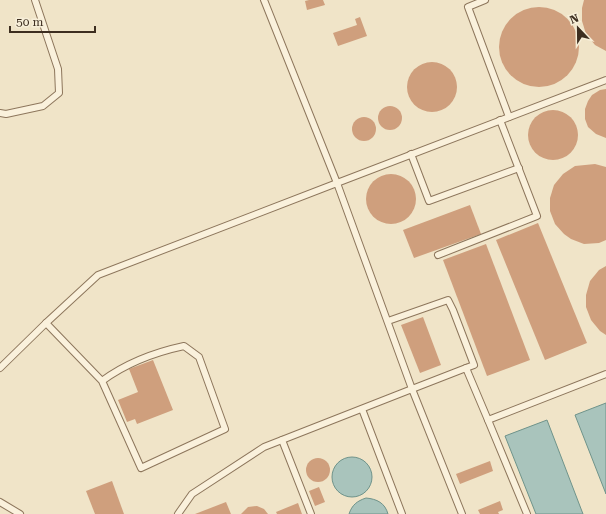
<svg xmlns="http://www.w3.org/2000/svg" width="606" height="514" viewBox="0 0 606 514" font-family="'Roboto Serif',serif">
	<rect width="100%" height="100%" fill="#f0e4c8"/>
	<g fill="#a9c4bc" stroke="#6f938a">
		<polygon points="606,403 606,494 575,415"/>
		<polygon points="547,420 583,514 536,514 505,436"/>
		<circle cx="352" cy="477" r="20"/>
		<path d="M366,498C377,499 385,503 388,514H349C352,505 357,501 366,498Z"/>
	</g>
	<g fill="#cf9f7d">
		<polygon points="309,0 323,0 325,5 307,10 305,1"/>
		<polygon points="584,0 606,0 606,51 595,45 586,34 582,21 582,8"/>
		<circle cx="539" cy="47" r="40"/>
		<polygon points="360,17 367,36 338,46 333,33 357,25 355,19"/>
		<circle cx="432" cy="87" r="25"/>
		<polygon points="606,89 606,138 596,134 588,127 585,119 585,109 588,101 592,95 600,90"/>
		<circle cx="390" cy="118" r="12"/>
		<circle cx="553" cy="135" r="25"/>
		<circle cx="364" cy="129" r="12"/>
		<polygon points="595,164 606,167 606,240 599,243 584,244 571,239 564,234 555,224 550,211 550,198 554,185 563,174 575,166"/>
		<circle cx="391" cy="199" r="25"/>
		<polygon points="470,205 481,234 414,258 403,230"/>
		<polygon points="538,223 587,343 545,360 496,240"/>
		<polygon points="486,244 530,360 487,376 443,260"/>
		<polygon points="606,266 606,335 600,331 591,320 586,307 586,295 590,281 599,270"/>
		<polygon points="423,317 441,365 420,373 401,325"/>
		<polygon points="153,360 173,410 137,424 135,419 127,422 118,400 138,392 129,369"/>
		<circle cx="318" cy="470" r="12"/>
		<polygon points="490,461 493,471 460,484 456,474"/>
		<polygon points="112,481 124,514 95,514 86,491"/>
		<polygon points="319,487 325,502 315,506 309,491"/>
		<polygon points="500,501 503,510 498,512 499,514 480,514 478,510"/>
		<polygon points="226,502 231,514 195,514"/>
		<polygon points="298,503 302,514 277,514 276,512"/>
		<polygon points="257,506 264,509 268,514 241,514 248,507"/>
	</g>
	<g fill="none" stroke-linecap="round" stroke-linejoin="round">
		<g stroke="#8d765c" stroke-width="8">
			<g id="service">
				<polyline points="264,0 337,183 606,80"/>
				<polyline points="485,0 468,7 509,117"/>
				<polyline points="0,113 6,114 43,106 59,93 58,69 35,0"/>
				<polyline points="411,154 429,201 519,168"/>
				<polyline points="438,255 537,216 500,120"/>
				<polyline points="388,321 448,300 453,310 474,365 466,368"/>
				<path d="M46,323L102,381L141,468L225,429L199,357L184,346C156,352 125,364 102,381"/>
				<polyline points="0,368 46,323 98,275 337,183 412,389 466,368 488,420 606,374"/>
				<polyline points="362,409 402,514"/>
				<polyline points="488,420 527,514"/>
				<polyline points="282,440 311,514"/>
				<polyline points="0,502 20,514"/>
				<polyline points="178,514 192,494 264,447 412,389 462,514"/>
			</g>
		</g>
		<use href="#service" stroke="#faf1dc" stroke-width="6"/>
	</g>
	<g transform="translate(578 28) rotate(338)" stroke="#f7eed8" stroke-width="3" paint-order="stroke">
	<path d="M0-3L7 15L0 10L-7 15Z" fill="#3d2e20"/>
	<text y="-6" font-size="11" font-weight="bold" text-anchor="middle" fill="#3d2e20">N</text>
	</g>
	<path d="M10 26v6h85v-6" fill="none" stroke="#3d2e20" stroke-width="2"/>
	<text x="16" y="26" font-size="12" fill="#3d2e20" stroke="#f7eed8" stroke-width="3" paint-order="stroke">50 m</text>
</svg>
